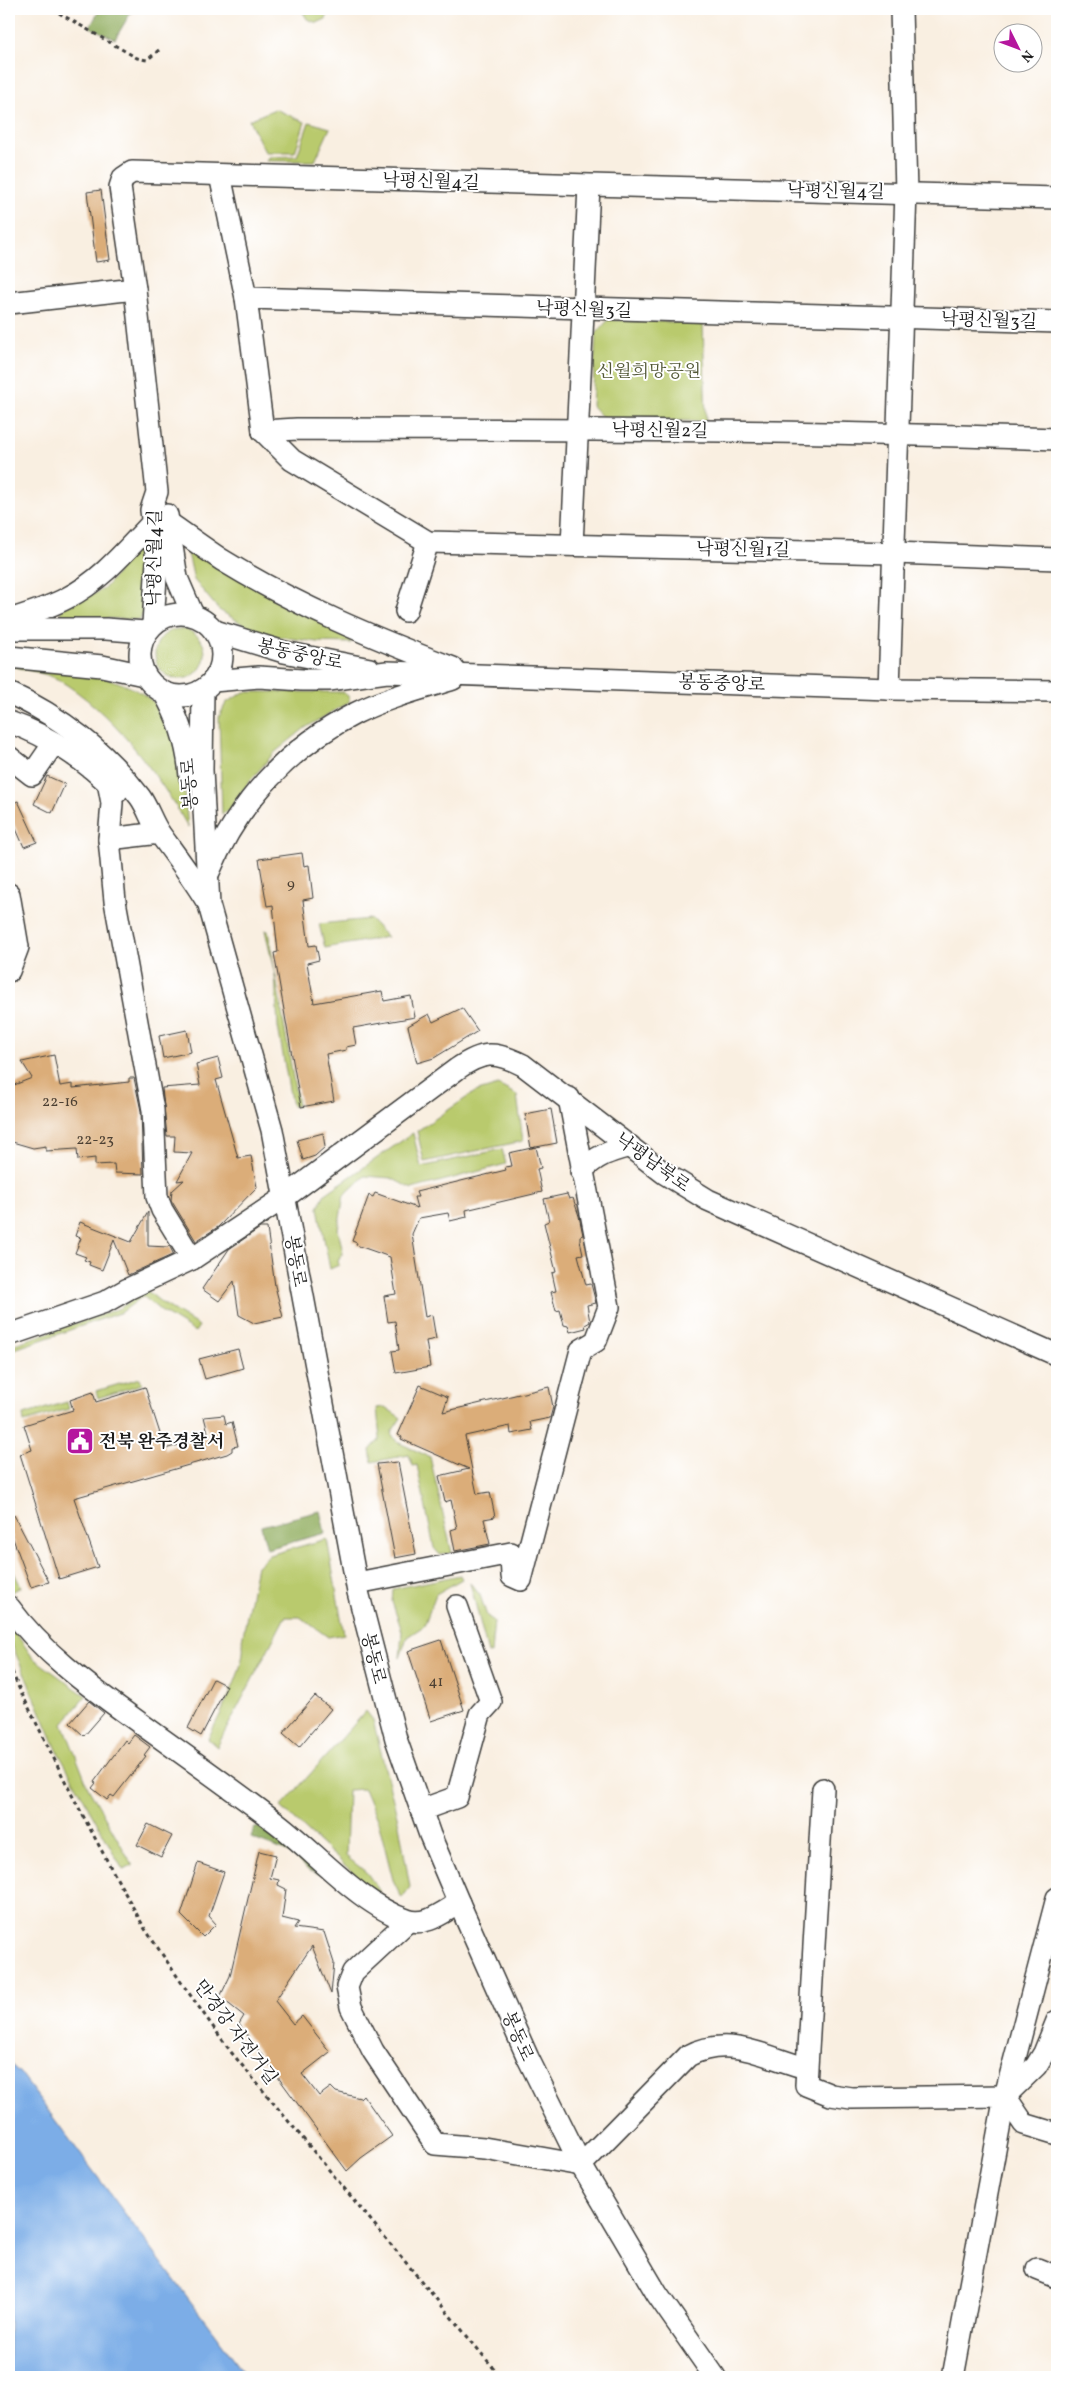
<svg xmlns="http://www.w3.org/2000/svg" width="1066" height="2386" viewBox="0 0 1066 2386" font-family="Vollkorn,'Noto Serif KR',serif">
	<rect width="100%" height="100%" fill="#fff"/>
	<filter id="ink" filterUnits="userSpaceOnUse"><feTurbulence type="fractalNoise" baseFrequency=".02" numOctaves="2"/><feDisplacementMap in="SourceGraphic" scale="10" xChannelSelector="R" yChannelSelector="G"/><feConvolveMatrix kernelMatrix="1 2 1 2 8 2 1 2 1" color-interpolation-filters="sRGB"/></filter>
	<filter id="wash" filterUnits="userSpaceOnUse"><feTurbulence type="fractalNoise" baseFrequency=".0096" numOctaves="4" result="noise"/><feDisplacementMap in="SourceGraphic" scale="20" xChannelSelector="R" yChannelSelector="G"/><feGaussianBlur stdDeviation="1.12" result="paint"/><feColorMatrix in="noise" values="0 0 0 0 0 0 0 0 0 0 0 0 0 0 0 0 0 1.4 0 .05"/><feComposite in="paint" operator="in"/></filter>
	<g filter="url(#wash)">
		<rect width="100%" height="100%" fill="#f9efe1"/>
		<g fill="#b9ca6d" stroke="#6a7344">
			<polygon points="301,9 329,9 326,19 317,23 307,19"/>
			<polygon points="275,109 305,122 295,152 265,152 249,120"/>
			<polygon points="309,122 330,128 315,161 266,161 268,157 297,156"/>
			<polygon points="608,320 703,323 706,421 605,420 592,406 596,334"/>
			<polygon points="186,544 348,636 351,643 317,642 260,634 219,610 194,580"/>
			<polygon points="146,545 151,552 144,609 140,620 63,616 60,612 63,608 104,589 138,547"/>
			<circle cx="180" cy="654" r="25"/>
			<path d="M9,665C62,669 143,672 172,724C183,745 185,801 188,827C158,774 110,709 57,679C43,672 24,670 9,665Z"/>
			<polygon points="244,692 343,692 349,697 349,702 305,728 274,753 249,782 228,811 222,814 219,717 226,703"/>
			<polygon points="370,919 387,937 325,948 319,924"/>
			<polygon points="265,930 268,931 298,1106 292,1106 278,1027 275,975"/>
			<polygon points="498,1085 517,1095 523,1141 424,1162 417,1131 475,1092"/>
			<polygon points="413,1133 421,1167 502,1149 506,1164 412,1189 391,1178 365,1176 344,1195 338,1229 343,1253 338,1261 339,1265 330,1269 318,1208 324,1195"/>
			<polygon points="146,1290 162,1303 199,1326 195,1332 162,1312 143,1296 122,1312 9,1351 9,1346 120,1308"/>
			<polygon points="140,1378 142,1384 98,1398 96,1391"/>
			<polygon points="67,1402 69,1409 24,1422 23,1415"/>
			<polygon points="385,1407 401,1418 391,1433 397,1442 430,1457 452,1553 440,1555 434,1548 417,1465 413,1466 409,1455 372,1462 370,1450 380,1439 377,1408"/>
			<path d="M327,1539L344,1634L328,1637L300,1617H285L217,1747L208,1739C218,1717 250,1662 242,1640L257,1566L269,1555Z"/>
			<polygon points="9,1562 21,1587 10,1593 9,1592"/>
			<polygon points="460,1575 462,1579 436,1594 424,1626 407,1637 400,1658 402,1631 392,1602 393,1589"/>
			<polygon points="470,1583 480,1595 487,1616 494,1621 491,1654 488,1653"/>
			<polygon points="9,1623 33,1658 86,1696 63,1723 88,1787 133,1866 123,1870 58,1752 9,1638"/>
			<polygon points="366,1711 373,1720 399,1824 410,1887 402,1898 393,1880 379,1824 364,1789 348,1790 346,1856 367,1873 381,1893 372,1890 281,1807"/>
		</g>
		<g fill="#92ae60" stroke="#57653e">
			<polygon points="100,9 133,9 115,39 90,27"/>
			<polygon points="320,1511 325,1533 267,1549 261,1526"/>
			<polygon points="265,1827 331,1877 309,1871 290,1853 251,1838 254,1828"/>
		</g>
		<polygon fill="#7bade7" stroke="#4c6482" points="9,2063 20,2073 247,2377 9,2377"/>
		<g id="blocks">
			<g fill="#dbad79">
				<polygon points="101,190 110,260 96,262 87,192"/>
				<polygon points="47,776 65,784 52,813 34,804"/>
				<polygon points="18,801 37,842 24,847 9,813 9,805"/>
				<polygon points="302,853 304,866 309,865 313,898 303,900 309,946 316,945 319,960 307,963 314,1003 382,991 384,1001 411,996 415,1017 353,1028 356,1045 346,1047 346,1050 326,1054 334,1101 301,1107 274,953 278,952 273,905 267,906 259,859"/>
				<polygon points="462,1008 478,1031 434,1058 417,1063 408,1026 429,1014 433,1022"/>
				<polygon points="187,1030 191,1052 163,1058 159,1036"/>
				<polygon points="54,1055 60,1086 73,1084 73,1088 129,1082 129,1078 134,1078 141,1111 143,1174 115,1173 114,1164 95,1165 95,1158 78,1160 77,1149 46,1151 46,1146 33,1148 9,1141 9,1087 32,1078 22,1062"/>
				<polygon points="218,1058 223,1078 216,1080 238,1158 251,1156 257,1187 218,1227 196,1241 171,1200 172,1191 184,1180 177,1181 192,1153 174,1152 175,1136 167,1136 162,1088 200,1085 196,1064"/>
				<polygon points="551,1109 557,1143 531,1148 525,1114"/>
				<polygon points="323,1133 325,1147 315,1156 303,1160 297,1140"/>
				<polygon points="536,1147 541,1168 537,1169 542,1192 466,1210 467,1217 450,1221 448,1213 419,1218 412,1234 425,1317 432,1315 436,1339 426,1341 430,1367 396,1373 392,1351 399,1350 395,1321 388,1322 384,1296 396,1294 390,1257 356,1245 357,1243 352,1241 369,1195 373,1197 375,1193 417,1208 414,1197 418,1197 416,1192 506,1170 505,1167 512,1166 509,1153"/>
				<polygon points="567,1194 569,1199 573,1198 579,1216 583,1235 580,1236 580,1240 583,1254 578,1255 586,1285 591,1284 596,1303 587,1305 590,1322 585,1325 586,1328 570,1332 568,1326 564,1325 560,1310 556,1311 551,1292 556,1291 552,1273 556,1272 544,1223 549,1221 544,1199"/>
				<polygon points="148,1212 148,1246 168,1247 169,1245 173,1253 172,1255 128,1275 114,1240 102,1270 89,1265 90,1262 84,1260 86,1257 75,1253 81,1238 75,1236 80,1222 131,1242"/>
				<polygon points="260,1228 267,1228 275,1286 283,1317 254,1323 239,1315 234,1281 219,1301 202,1289 229,1249"/>
				<polygon points="238,1349 243,1368 205,1379 199,1359"/>
				<polygon points="420,1385 448,1397 443,1412 549,1387 553,1407 550,1418 530,1422 532,1430 511,1434 510,1426 465,1436 477,1494 490,1492 495,1517 484,1519 490,1544 455,1551 451,1530 457,1528 451,1500 445,1502 439,1476 469,1469 401,1439 402,1437 398,1435"/>
				<polygon points="145,1387 165,1449 209,1436 204,1417 224,1415 226,1424 232,1422 238,1446 232,1447 232,1451 227,1454 74,1498 98,1567 59,1579 20,1454 32,1450 24,1425 73,1410 70,1400 93,1392 96,1402"/>
				<polygon points="398,1462 416,1554 395,1558 377,1464"/>
				<polygon points="14,1515 49,1582 31,1587 9,1528 9,1518"/>
				<polygon points="441,1640 464,1710 431,1721 408,1651"/>
				<polygon points="213,1679 227,1686 201,1736 188,1728"/>
				<polygon points="315,1696 331,1709 299,1747 283,1733"/>
				<polygon points="89,1701 104,1713 84,1736 70,1723"/>
				<polygon points="134,1735 150,1747 144,1755 146,1756 114,1797 111,1795 107,1800 92,1788 96,1783 94,1782 125,1740 128,1743"/>
				<polygon points="148,1824 172,1836 161,1857 137,1845"/>
				<polygon points="259,1851 276,1855 270,1878 279,1880 278,1885 286,1889 282,1918 298,1922 294,1928 324,1932 334,1963 331,1994 312,1946 275,2001 293,2024 302,2016 330,2052 302,2074 319,2096 331,2087 336,2092 360,2098 363,2095 392,2136 361,2158 347,2171 239,2024 244,2016 220,1997 230,1976"/>
				<polygon points="198,1863 224,1872 209,1916 216,1924 203,1937 181,1915"/>
			</g>
		</g>
	</g>
	<g filter="url(#ink)">
		<use href="#blocks" fill-opacity="0" stroke="#3d3c3a" stroke-width="1"/>
		<g fill="none" stroke-linecap="round" stroke-linejoin="round">
			<g stroke="#3d3c3a" stroke-width="24">
				<g id="minor">
					<polyline points="220,175 246,298"/>
					<polyline points="9,303 135,289"/>
					<polyline points="263,431 246,298 1057,322"/>
					<polyline points="263,431 292,460 428,542 894,553 1057,559"/>
					<path d="M263,431L297,429C551,429 804,430 1057,439"/>
					<polyline points="167,515 177,578 193,615"/>
					<path d="M169,523C186,535 204,548 222,560C295,605 374,638 453,668"/>
					<polyline points="572,545 589,186"/>
					<polyline points="406,611 428,542"/>
					<circle cx="181" cy="655" r="41"/>
					<path d="M9,620C28,614 48,608 67,598C101,581 127,549 153,522"/>
					<polyline points="153,624 157,561 151,510 157,492 135,289 120,187 123,178 132,172 1057,198"/>
					<polyline points="9,629 106,629 145,632"/>
					<polyline points="215,631 284,652 370,669"/>
					<polyline points="9,657 102,666 144,675"/>
					<polyline points="213,681 259,677 302,680 329,680 387,672 889,689 1057,691"/>
					<polyline points="889,689 906,192 901,9"/>
					<polyline points="203,690 202,770 209,905 272,1130 358,1592 396,1739 430,1835 459,1903 528,2058 581,2165 657,2294 715,2377"/>
					<path d="M9,693C60,716 106,752 140,797C148,808 152,823 160,834C176,856 192,877 206,900"/>
					<path d="M164,693C180,720 188,746 190,777"/>
					<path d="M9,722C49,736 88,761 117,792"/>
					<polyline points="9,757 32,775 54,743"/>
					<polyline points="108,782 112,803 109,839 115,901 153,1110 157,1197 162,1210 192,1259"/>
					<polyline points="109,839 159,833"/>
					<path d="M209,872C238,802 289,747 356,713C386,698 421,689 453,679"/>
					<polyline points="9,894 18,947 9,971"/>
					<path d="M581,1171C598,1155 608,1152 630,1146"/>
					<path d="M9,1335L105,1302L128,1289L192,1259L285,1197L457,1069C483,1051 495,1051 523,1065L664,1173L708,1200L1057,1355"/>
					<polyline points="357,1583 511,1553 512,1576 521,1580 581,1350 596,1341 609,1307 569,1098"/>
					<path d="M9,1607C42,1652 87,1685 133,1718C181,1753 230,1787 277,1823C315,1852 361,1905 407,1920C426,1927 443,1912 459,1903"/>
					<polyline points="823,1789 806,2085 831,2095 851,2098 1005,2096"/>
					<polyline points="421,1810 457,1797 480,1714 491,1702 457,1606"/>
					<path d="M408,1921L353,1972L347,1987L351,2007L373,2051L435,2144L484,2148L581,2165L688,2056C729,2034 765,2057 806,2068"/>
					<polyline points="1057,2021 1044,2053 1036,2066 1005,2096 1024,2124 1057,2134"/>
					<polyline points="1037,2269 1057,2277"/>
					<polyline points="953,2377 1005,2096 1057,1898"/>
				</g>
			</g>
			<g stroke="#3d3c3a" stroke-width="3" stroke-dasharray="4 4" stroke-linecap="butt">
				<polyline points="52,9 137,58 147,60 159,50"/>
				<polyline points="9,1664 17,1684 72,1795 111,1868 145,1929 181,1982 231,2052 501,2377"/>
			</g>
			<use href="#minor" stroke="#fff" stroke-width="21"/>
		</g>
	</g>
	<defs>
		<g id="civic-square" transform="scale(1.4375)"><rect x="-9" y="-9" width="18" height="18" rx="4" fill="#b5179e" stroke="#fff"/><path d="M-.6-6.5H3V-4.5H.6V-3L4-1V1h2V6H-6V1h2V-1L-.6-3ZM-1.2 2.5V6h2.4V2.5Z" fill="#fff"/></g>
	</defs>
	<g fill-rule="evenodd">
		<use href="#civic-square" x="80" y="1441"/>
	</g>
	<g text-anchor="middle" stroke-width="4" stroke-linejoin="round" paint-order="stroke">
		<g font-size="15" fill="#4c4033">
			<text x="291" y="888">9</text>
			<text x="60" y="1106">22-16</text>
			<text x="95" y="1144">22-23</text>
			<text x="436" y="1686">41</text>
		</g>
		<g font-size="18" fill="#1c1c1c" stroke="#fff">
			<text transform="translate(431 181) rotate(2)" y="6">낙평신월4길</text>
			<text transform="translate(836 191) rotate(1)" y="6">낙평신월4길</text>
			<text transform="translate(584 309) rotate(2)" y="6">낙평신월3길</text>
			<text transform="translate(989 320) rotate(2)" y="6">낙평신월3길</text>
			<text transform="translate(660 430) rotate(1)" y="6">낙평신월2길</text>
			<text transform="translate(743 549) rotate(1)" y="6">낙평신월1길</text>
			<text transform="translate(154 558) rotate(-89)" y="6">낙평신월4길</text>
			<text transform="translate(300 654) rotate(12)" y="6">봉동중앙로</text>
			<text transform="translate(722 683) rotate(2)" y="6">봉동중앙로</text>
			<text transform="translate(189 784) rotate(-94)" y="6">봉동로</text>
			<text transform="translate(653 1162) rotate(36)" y="6">낙평남북로</text>
			<text transform="translate(296 1261) rotate(80)" y="6">봉동로</text>
			<text transform="translate(374 1658) rotate(76)" y="6">봉동로</text>
			<text transform="translate(236 2032) rotate(53)" y="6">만경강 자전거길</text>
			<text transform="translate(518 2036) rotate(66)" y="6">봉동로</text>
		</g>
		<g font-size="18" fill="#535938" stroke="#fff">
			<text x="649" y="377">신월희망공원</text>
		</g>
		<g font-size="18" font-weight="bold" fill="#1c1c1c" stroke="#fff" text-anchor="start">
			<text x="99" y="1447">전북 완주경찰서</text>
		</g>
	</g>
	<rect width="1066" height="2386" fill="none" stroke="#fff" stroke-width="30"/>
	<g transform="translate(1018 48) rotate(132)"><circle r="24" fill="#ffffff" stroke="#a4a4a4"/>
	<path d="M0-4L9 19L0 12L-9 19Z" fill="#b5179e"/>
	<text y="-8" font-size="14" font-weight="bold" text-anchor="middle" fill="#1c1c1c">N</text>
	</g>
</svg>
